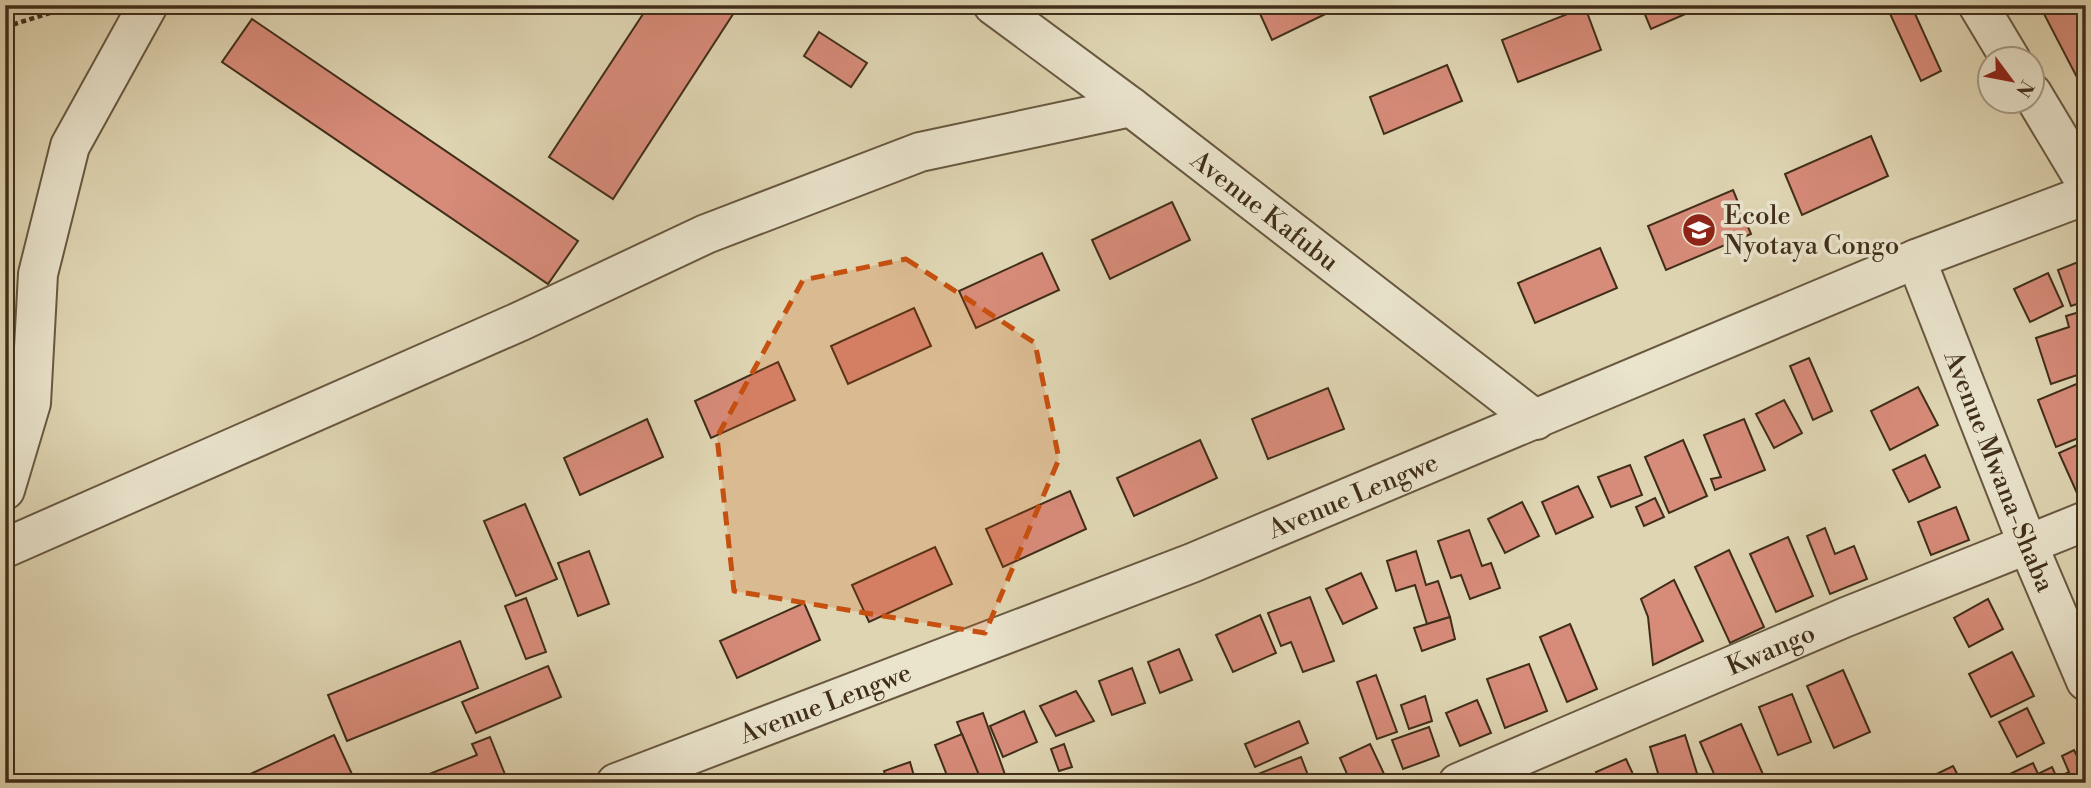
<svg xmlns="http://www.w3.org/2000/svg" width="2091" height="788" viewBox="0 0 2091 788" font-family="'Libre Bodoni',serif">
	<rect width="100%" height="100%" fill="#dfd5b2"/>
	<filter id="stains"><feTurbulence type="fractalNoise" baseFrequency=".00286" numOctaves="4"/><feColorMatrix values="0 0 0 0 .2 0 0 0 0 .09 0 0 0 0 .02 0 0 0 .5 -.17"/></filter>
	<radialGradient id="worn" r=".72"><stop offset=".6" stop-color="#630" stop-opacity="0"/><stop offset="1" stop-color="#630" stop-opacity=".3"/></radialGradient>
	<g fill="#d78b79" stroke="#402e1a" stroke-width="2">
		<polygon points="649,5 739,5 613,199 549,157"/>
		<polygon points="1256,5 1344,5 1272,40"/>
		<polygon points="1641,5 1706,5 1651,29"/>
		<polygon points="1886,5 1911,5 1941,71 1921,81"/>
		<polygon points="2057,5 2086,5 2086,85 2082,87 2043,12"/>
		<polygon points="1585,7 1601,50 1518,82 1502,40"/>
		<polygon points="252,19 578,241 548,284 222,62"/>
		<polygon points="819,32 867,63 851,87 804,56"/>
		<polygon points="1447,65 1462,101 1384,134 1370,97"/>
		<polygon points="1871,136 1888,176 1802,215 1785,174"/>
		<polygon points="1733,190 1751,234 1666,270 1648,226"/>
		<polygon points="1172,202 1190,240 1110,279 1092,240"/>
		<polygon points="1600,248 1617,288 1535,323 1518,283"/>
		<polygon points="1042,253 1059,290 976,328 959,291"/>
		<polygon points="2078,262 2086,282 2086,301 2071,306 2058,270"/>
		<polygon points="2048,273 2063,306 2030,322 2014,289"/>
		<polygon points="914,308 931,346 848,384 831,346"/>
		<polygon points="2086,310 2086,372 2051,384 2036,338 2069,327 2066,316"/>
		<polygon points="1809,358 1832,411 1813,420 1790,366"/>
		<polygon points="778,362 795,400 711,438 695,401"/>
		<polygon points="2086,380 2086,435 2056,447 2038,400"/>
		<polygon points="1918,387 1938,425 1890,450 1871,411"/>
		<polygon points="1328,388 1344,429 1268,459 1252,419"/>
		<polygon points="1784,400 1802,433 1774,448 1756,414"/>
		<polygon points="647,419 663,457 580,495 564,458"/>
		<polygon points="1744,419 1765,470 1715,490 1711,479 1721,477 1704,435"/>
		<polygon points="1200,440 1217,478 1134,516 1117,478"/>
		<polygon points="1683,440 1707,496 1669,513 1645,457"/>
		<polygon points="2086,441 2086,500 2081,502 2059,453"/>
		<polygon points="1925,455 1940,487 1909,502 1893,470"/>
		<polygon points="1630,465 1642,495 1611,507 1598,477"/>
		<polygon points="1578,486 1593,517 1556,534 1542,502"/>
		<polygon points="1070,491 1086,529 1003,567 986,529"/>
		<polygon points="1655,498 1664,517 1644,526 1636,507"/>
		<polygon points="1522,502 1539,536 1505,553 1488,519"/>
		<polygon points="525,504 557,579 516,596 484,521"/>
		<polygon points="1956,507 1969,540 1931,555 1918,522"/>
		<polygon points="1825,528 1835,554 1854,546 1867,579 1830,594 1807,536"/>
		<polygon points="1469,530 1482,566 1491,563 1500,588 1470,599 1461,575 1451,578 1438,541"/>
		<polygon points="1788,537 1813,596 1776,612 1750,554"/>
		<polygon points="935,547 952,584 869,622 852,585"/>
		<polygon points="1729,550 1764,627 1730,643 1695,567"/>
		<polygon points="589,551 609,604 578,616 558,563"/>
		<polygon points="1416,551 1426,585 1438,581 1450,617 1427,624 1415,585 1396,591 1387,561"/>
		<polygon points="1361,573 1377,608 1343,624 1326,589"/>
		<polygon points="1674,580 1703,641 1653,665 1648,617 1641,599"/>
		<polygon points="1310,597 1334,661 1303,672 1291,642 1281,646 1268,613"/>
		<polygon points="526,598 546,652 526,659 505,606"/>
		<polygon points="1988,599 2003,629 1969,647 1954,618"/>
		<polygon points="804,603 820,640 737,678 720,641"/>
		<polygon points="1260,615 1276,653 1233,672 1216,635"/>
		<polygon points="1450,617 1455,639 1422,651 1414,628"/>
		<polygon points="1570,624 1597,689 1567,702 1540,637"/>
		<polygon points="460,641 478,688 347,741 328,695"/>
		<polygon points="1179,649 1192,680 1160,693 1148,662"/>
		<polygon points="2012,652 2034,696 1991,717 1969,674"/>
		<polygon points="1529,664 1547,711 1505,728 1487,679"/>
		<polygon points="548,666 561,697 476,733 462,702"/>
		<polygon points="1132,668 1145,703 1112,715 1099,681"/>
		<polygon points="1843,670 1870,732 1834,748 1807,686"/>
		<polygon points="1376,675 1397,732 1377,739 1357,682"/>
		<polygon points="1076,691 1094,721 1056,736 1040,706"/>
		<polygon points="1792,694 1811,742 1778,755 1759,707"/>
		<polygon points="1425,696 1432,721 1409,729 1401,705"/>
		<polygon points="1477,700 1491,733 1460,746 1446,713"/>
		<polygon points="2027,708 2044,743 2017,757 1999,722"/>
		<polygon points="1024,711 1037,742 1003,757 990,726"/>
		<polygon points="983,713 1008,783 981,783 957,722"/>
		<polygon points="1299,721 1308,743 1255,767 1245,744"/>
		<polygon points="1741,724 1765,779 1756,783 1718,783 1700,742"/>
		<polygon points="1429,727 1439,756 1403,769 1392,740"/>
		<polygon points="962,734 979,775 960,783 950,783 935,745"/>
		<polygon points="334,735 356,783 245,783 242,778"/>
		<polygon points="1685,735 1700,783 1661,783 1650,747"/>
		<polygon points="490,737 508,782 407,783 477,755 472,744"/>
		<polygon points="1064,744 1072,767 1059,771 1051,749"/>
		<polygon points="1370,744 1385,776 1370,783 1351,783 1340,758"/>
		<polygon points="2074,750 2086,774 2086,783 1991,783 2033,763 2038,774 2052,767 2057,778 2069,772 2062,756"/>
		<polygon points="1301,757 1311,783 1261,783 1258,774"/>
		<polygon points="1626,759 1637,783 1600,783 1596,772"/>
		<polygon points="910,762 916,783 888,783 884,771"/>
		<polygon points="1953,766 1962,783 1918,783"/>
	</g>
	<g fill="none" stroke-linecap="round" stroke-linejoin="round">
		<g stroke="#685840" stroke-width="42">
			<g id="minor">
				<path id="s1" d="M993,5L1131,107L1536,420"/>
				<polyline points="1978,5 2011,60"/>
				<polyline points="2032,93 2086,183"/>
				<path id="s2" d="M1916,259L2028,545L2086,681"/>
				<polyline points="5,490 31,403 38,274 70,146 148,5"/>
				<polyline points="5,548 521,321 706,234 920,152 1131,107"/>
				<path id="s3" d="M616,783L1192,563L1916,259L2086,195"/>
				<path id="s4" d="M1458,783L1846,617L2086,521"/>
			</g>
		</g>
		<polyline stroke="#402e1a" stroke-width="4.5" stroke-dasharray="5 3.5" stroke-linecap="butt" points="5,27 76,5"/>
		<use href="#minor" stroke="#eae4cd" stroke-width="38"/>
	</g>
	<path fill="#c6500f" fill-opacity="0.2" stroke="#c6500f" stroke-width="5" stroke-dasharray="14 9" stroke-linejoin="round" d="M906,259L1035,343L1059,459L985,633L734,591L717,437L803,280Z"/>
	<defs>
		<g id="school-disc" transform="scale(1.75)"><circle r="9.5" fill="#8f2418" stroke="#eae4cd"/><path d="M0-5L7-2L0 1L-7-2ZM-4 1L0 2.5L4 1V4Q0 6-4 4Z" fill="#fff"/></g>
	</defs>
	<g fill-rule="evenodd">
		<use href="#school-disc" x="1699" y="230"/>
	</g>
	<g text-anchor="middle" stroke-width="7" stroke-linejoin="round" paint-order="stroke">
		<g font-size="26" fill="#402e1a" stroke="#eae4cd">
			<text dy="9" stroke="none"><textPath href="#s1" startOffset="341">Avenue Kafubu</textPath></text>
			<text dy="9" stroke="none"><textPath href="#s2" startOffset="228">Avenue Mwana-Shaba</textPath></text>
			<text dy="9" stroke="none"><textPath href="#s3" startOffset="791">Avenue Lengwe</textPath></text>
			<text dy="9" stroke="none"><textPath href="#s4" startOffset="340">Kwango</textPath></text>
			<text dy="9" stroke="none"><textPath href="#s3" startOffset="224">Avenue Lengwe</textPath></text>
		</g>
		<g font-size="26" fill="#402e1a" stroke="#eae4cd" text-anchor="start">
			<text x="1724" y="224">Ecole<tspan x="1724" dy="30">Nyotaya Congo</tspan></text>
		</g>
	</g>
	<rect width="2091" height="788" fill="none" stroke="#dfd5b2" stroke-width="28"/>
	<rect x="7" y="7" width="2077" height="774" fill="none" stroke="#402e1a" stroke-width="3.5"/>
	<rect x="14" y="14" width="2063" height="760" fill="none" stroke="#402e1a" stroke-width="2"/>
	<g transform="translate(2011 80) rotate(122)"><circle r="33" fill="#eae4cd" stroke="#a69b85" stroke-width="2"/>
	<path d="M0-5L12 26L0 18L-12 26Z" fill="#8f2418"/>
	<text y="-10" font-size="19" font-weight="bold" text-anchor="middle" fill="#402e1a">N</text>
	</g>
	<rect width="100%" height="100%" filter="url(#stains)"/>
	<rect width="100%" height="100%" fill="url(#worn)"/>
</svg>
